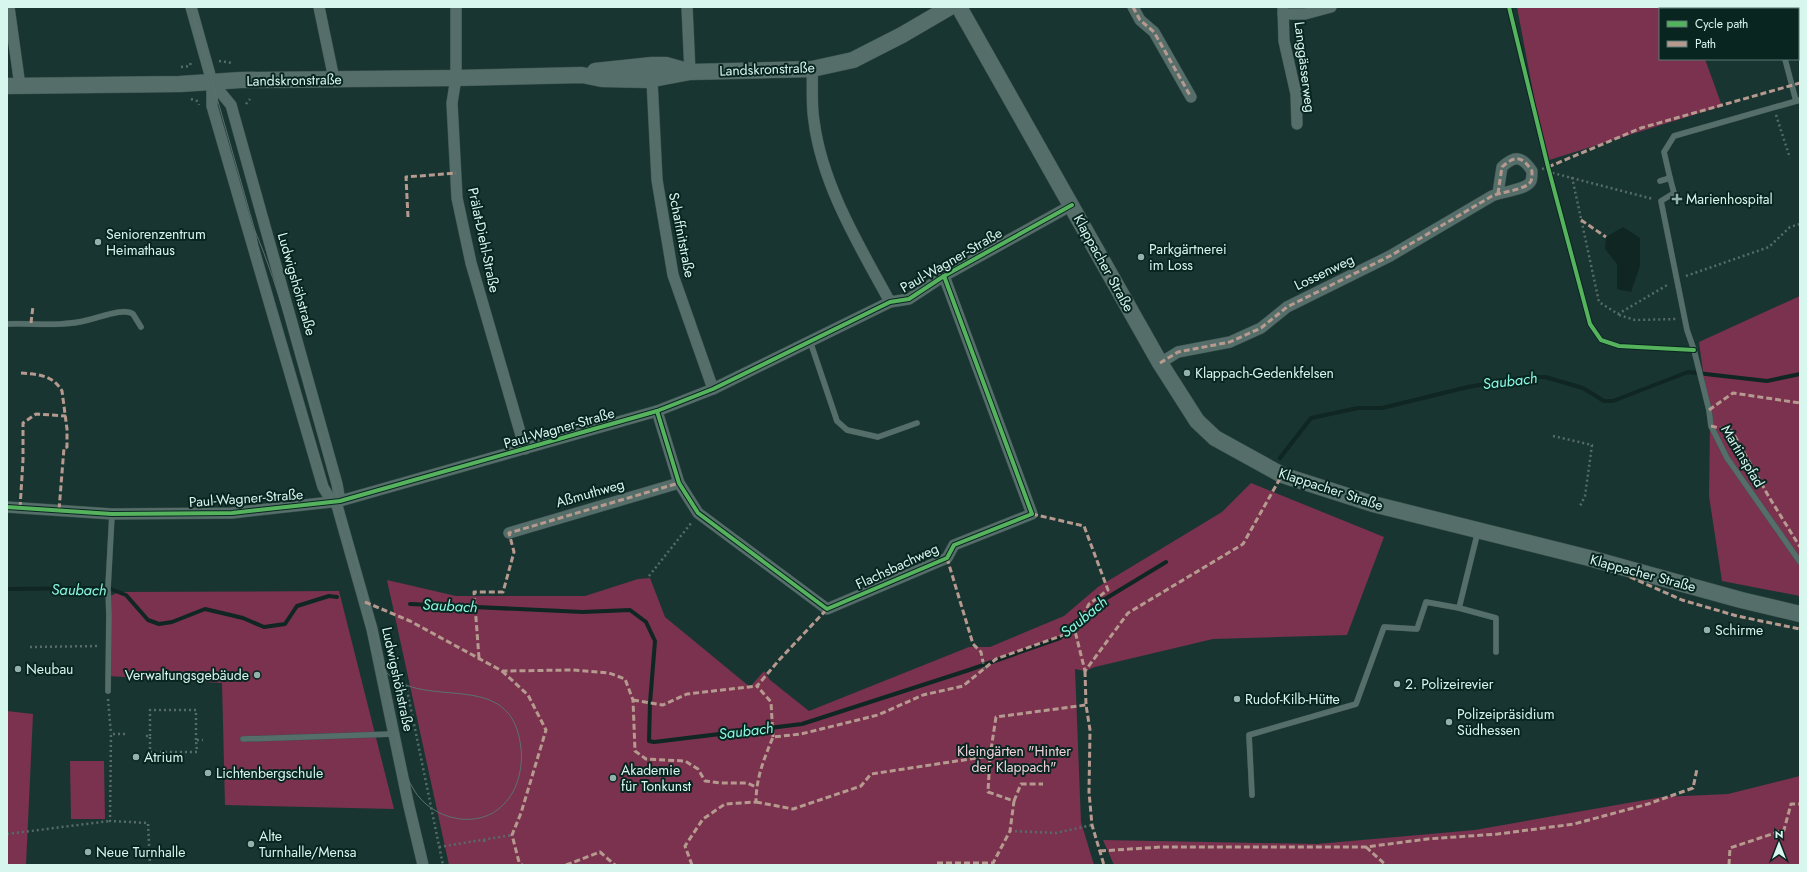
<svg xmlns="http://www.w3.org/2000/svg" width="1807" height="872" viewBox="0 0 1807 872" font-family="Jost,sans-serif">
	<rect width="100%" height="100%" fill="#193531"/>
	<g fill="#7a324e">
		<polygon points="1517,7 1768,7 1762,9 1660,9 1660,59 1705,59 1722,106 1546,161"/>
		<polygon points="1800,296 1800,596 1722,581 1709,496 1710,422 1699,342"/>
		<polygon points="1251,483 1384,537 1347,635 1213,639 1095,667 1085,671 1075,669 1081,822 1094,865 449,865 387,580 456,596 585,596 638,579 650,578 665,617 750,687 764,671 770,680 809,711 969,647 990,647 1064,616 1098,587 1222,512"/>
		<polygon points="339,591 394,809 225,805 222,683 108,676 108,597 119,592"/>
		<polygon points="7,711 33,714 26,865 7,865"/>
		<polygon points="70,761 104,761 105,819 71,819"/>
		<polygon points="1800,776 1800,865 1114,865 1103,840 1317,844 1475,830 1662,797 1728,794"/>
	</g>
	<polygon fill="#0f2622" points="1623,227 1640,238 1640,266 1631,292 1617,289 1617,264 1605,249 1606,237"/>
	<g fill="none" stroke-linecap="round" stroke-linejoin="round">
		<g stroke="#0f2622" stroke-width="4">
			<polyline points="1280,458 1311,418 1358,408 1382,408 1468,387 1528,377 1545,377 1583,388 1604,401 1613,401 1688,372 1767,381 1800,374"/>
			<polyline points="7,589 108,588 126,595 148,620 159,624 172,622 205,609 243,618 264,627 285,624 297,606 329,596 337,597"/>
			<polyline points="410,604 583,612 630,610 646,622 655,641 650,703 649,741 654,742 802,724 969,670 1060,638 1100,602 1166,562"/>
		</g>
		<g stroke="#3a504c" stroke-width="6">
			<g id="service">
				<polyline points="1785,59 1796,101"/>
				<polyline points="1670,178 1674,193 1661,201 1687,330 1694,350 1709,410 1711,426 1727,458 1800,562"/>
				<polyline points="1660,181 1670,178 1664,152 1674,136 1800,100"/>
				<path d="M7,324C34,323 62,327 88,320C99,318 124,307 133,314L141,327"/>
				<polyline points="810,341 837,421 847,430 878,437 917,423"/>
				<polyline points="1459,608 1478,531"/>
				<polyline points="108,691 109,615 108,588 112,514"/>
				<polyline points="243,739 393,734"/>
				<polyline points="1252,795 1249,735 1356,704 1384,627 1417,629 1426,602 1459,608 1496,618 1496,652"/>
			</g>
		</g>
		<g stroke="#3a504c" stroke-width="12">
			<g id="minor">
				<polyline points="9,7 20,86"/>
				<polyline points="191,7 212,82 212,106 323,487 332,502"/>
				<polyline points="319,7 334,79"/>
				<polyline points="456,7 456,78 452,103 457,198 471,263 525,449"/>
				<polyline points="687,7 690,72"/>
				<polyline points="1133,7 1140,20 1154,32 1191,97"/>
				<polyline points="1283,7 1284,41 1296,94 1297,124"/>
				<polyline points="1283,14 1305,14 1331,7"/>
				<path d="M812,69C813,86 811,104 814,121C822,185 860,247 890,302"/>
				<polyline points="652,80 657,180 673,275 713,389"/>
				<polyline points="212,82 231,105 337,484 340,501"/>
				<path d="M1160,363L1178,352L1230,342L1261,328L1287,307L1390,256L1492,196C1500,192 1527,190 1531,181C1532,178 1532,174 1532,171C1522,156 1515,155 1502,167L1498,193"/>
				<polyline points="657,411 679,483 698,513 827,609 947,558 954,545 1032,514 944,276"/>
				<polyline points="336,502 372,629 408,802 423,865"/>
				<polyline points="7,507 112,514 232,513 340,501 657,411 713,389 890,302 909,299 944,276 1072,205"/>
				<polyline points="509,533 679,483"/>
			</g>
		</g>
		<g stroke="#3a504c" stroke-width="17">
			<g id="secondary">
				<polyline points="959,7 1160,363 1197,421 1215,438 1282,475 1373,504 1589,558 1741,600 1800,614"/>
				<polyline points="595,71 652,65 666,65 687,71"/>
				<polyline points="7,86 180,84 241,80 456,78 582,75 602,79 648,80 690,72 812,69 853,60 902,35 950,7"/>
			</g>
		</g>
		<g stroke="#566c68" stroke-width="2.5" stroke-dasharray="2 3" stroke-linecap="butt">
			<polyline points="219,61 232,63"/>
			<polyline points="181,67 190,66 191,61"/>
			<polyline points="191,99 197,101 199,105"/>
			<polyline points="246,104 250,99"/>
			<polyline points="1776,115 1790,158"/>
			<polyline points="1542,169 1548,167 1549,172 1653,199"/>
			<polyline points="1572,177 1599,302 1618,314 1669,284"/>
			<polyline points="1686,276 1769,247 1790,227 1800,224"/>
			<polyline points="1619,315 1635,320 1677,319"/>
			<polyline points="1553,436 1592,445 1585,496 1580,506"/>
			<polyline points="649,576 692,522"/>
			<polyline points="30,647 99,646"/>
			<polyline points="983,662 984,669"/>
			<polyline points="406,685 443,865"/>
			<polyline points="108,699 111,734"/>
			<polyline points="125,734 111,734 110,821 148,823 150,865"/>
			<polyline points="146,736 150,736 150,752 197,752 196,740 203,740"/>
			<polyline points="150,736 150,710 196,710 196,740"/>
			<polyline points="1010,831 1056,833 1092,825"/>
			<polyline points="7,834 110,821"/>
			<polyline points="484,840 485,845"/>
			<polyline points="439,847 512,835"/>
		</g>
		<use href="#service" stroke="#556e69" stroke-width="5.5"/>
		<use href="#minor" stroke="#556e69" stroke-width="11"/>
		<use href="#secondary" stroke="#556e69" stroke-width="16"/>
		<path stroke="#5c716e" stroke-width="1" d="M191,7L255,231L261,266L361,597C366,619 369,655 386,672C425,713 512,665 521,748C523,767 518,790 504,804C479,831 432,820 414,790C402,772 400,748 395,728C390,700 385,672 379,644C373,618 365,593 358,567C344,519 330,470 316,422C297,359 281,292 255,231"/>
		<g stroke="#b69a8f" stroke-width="3" stroke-dasharray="6 3" stroke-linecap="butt">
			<polyline points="1133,7 1140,20 1154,32 1191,97"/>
			<polyline points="1548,167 1641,128 1800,83"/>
			<polyline points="408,217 406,177 456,173"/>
			<polyline points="1581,220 1606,237"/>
			<polyline points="31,323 33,306"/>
			<path d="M1160,363L1178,352L1230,342L1261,328L1287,307L1390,256L1492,196C1500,192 1527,190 1531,181C1532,178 1532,174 1532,171C1522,156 1515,155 1502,167L1498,193"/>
			<path d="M21,373C37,374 53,375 62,391L67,429V447L64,448L59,510"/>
			<polyline points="1709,410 1733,393 1800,403"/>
			<polyline points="1711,426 1732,431 1769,497 1800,547"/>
			<polyline points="20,508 23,460 23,423 36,414 66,416"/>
			<polyline points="1032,514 1084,526 1108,590 1089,604 1075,631"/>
			<polyline points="947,558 973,644 981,652 983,662"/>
			<polyline points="1630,577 1682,600 1737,616 1800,629"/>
			<polyline points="365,602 410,621 502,671 573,670 609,673 625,679 633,700 635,751 646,759 685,761 698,769 705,781 721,783 747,783 756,787"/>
			<polyline points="479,658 474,592 503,592 514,552 509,533 679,483"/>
			<polyline points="502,671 528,695 546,730 521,813 512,835 519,862 522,865"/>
			<polyline points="1085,671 1086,705 1090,730 1089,792 1092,825 1104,865"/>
			<polyline points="633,700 663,705 687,694 757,686"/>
			<polyline points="773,737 771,702 757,686 780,659 827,609"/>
			<polyline points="990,756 988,792 1014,801 1010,831 992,865"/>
			<polyline points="1014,801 1021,784 1043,784"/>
			<polyline points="756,802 793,809 861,786 871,774 990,756 996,717 1086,705"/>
			<polyline points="1366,847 1386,865"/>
			<polyline points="1100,851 1161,847 1366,847 1427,839 1498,834 1574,824 1648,804 1693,788 1697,769"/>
			<polyline points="937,863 992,863"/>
			<polyline points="566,865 600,852 615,865"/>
			<path d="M692,865L685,846L703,819L725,804L756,802C756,778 764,759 773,737L801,734L878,715L923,695L963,686L996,659L1075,631L1085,671L1128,613L1243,544L1282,475"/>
			<polyline points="1729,865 1730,848 1784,830 1791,804 1800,804"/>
		</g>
		<g stroke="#092520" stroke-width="6">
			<g id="cycleway">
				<polyline points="1509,7 1548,167 1590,324 1601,340 1619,346 1694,350"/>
				<polyline points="657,411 679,483 698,513 827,609 947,558 954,545 1032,514 944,276"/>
				<polyline points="7,507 112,514 232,513 340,501 657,411 713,389 890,302 909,299 944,276 1072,205"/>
			</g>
		</g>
		<use href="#cycleway" stroke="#56b35d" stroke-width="4"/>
	</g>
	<g fill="#94b2ac" stroke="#092520" stroke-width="1.5">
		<path d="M1675 193h4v4h4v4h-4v4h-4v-4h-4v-4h4z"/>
		<circle cx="98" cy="242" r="4"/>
		<circle cx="1141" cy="257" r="4"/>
		<circle cx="1187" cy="373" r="4"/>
		<circle cx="1707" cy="630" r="4"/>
		<circle cx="18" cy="669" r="4"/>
		<circle cx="257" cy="675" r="4"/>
		<circle cx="1397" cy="684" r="4"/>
		<circle cx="1237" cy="699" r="4"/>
		<circle cx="1449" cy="722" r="4"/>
		<circle cx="136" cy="757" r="4"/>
		<circle cx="208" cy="773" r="4"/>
		<circle cx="613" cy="778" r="4"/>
		<circle cx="251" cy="844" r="4"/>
		<circle cx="88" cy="852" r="4"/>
	</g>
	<g text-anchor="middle" stroke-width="4" stroke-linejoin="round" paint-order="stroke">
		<g font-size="14" fill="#d6f6ee" stroke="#092520">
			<text transform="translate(1305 67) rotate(83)" y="5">Langgässerweg</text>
			<text transform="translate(767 69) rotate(-2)" y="5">Landskronstraße</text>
			<text transform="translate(294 80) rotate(-1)" y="5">Landskronstraße</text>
			<text transform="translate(682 235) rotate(79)" y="5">Schaffnitstraße</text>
			<text transform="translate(484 240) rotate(78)" y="5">Prälat-Diehl-Straße</text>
			<text transform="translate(951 260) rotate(-30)" y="5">Paul-Wagner-Straße</text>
			<text transform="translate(1104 263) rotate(61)" y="5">Klappacher Straße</text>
			<text transform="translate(1324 272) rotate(-26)" y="5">Lossenweg</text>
			<text transform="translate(297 284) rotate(74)" y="5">Ludwigshöhstraße</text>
			<text transform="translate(559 428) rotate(-16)" y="5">Paul-Wagner-Straße</text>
			<text transform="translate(1743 456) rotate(59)" y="5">Martinspfad</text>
			<text transform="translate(1331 489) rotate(18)" y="5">Klappacher Straße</text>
			<text transform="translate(590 493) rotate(-16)" y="5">Aßmuthweg</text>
			<text transform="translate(246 498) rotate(-4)" y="5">Paul-Wagner-Straße</text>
			<text transform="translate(897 566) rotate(-25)" y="5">Flachsbachweg</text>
			<text transform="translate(1643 573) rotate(15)" y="5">Klappacher Straße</text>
			<text transform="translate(398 679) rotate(78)" y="5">Ludwigshöhstraße</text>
		</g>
		<g font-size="14" fill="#d6f6ee" stroke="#092520" text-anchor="start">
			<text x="1686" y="204">Marienhospital</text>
			<text x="106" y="239">Seniorenzentrum<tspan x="106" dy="16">Heimathaus</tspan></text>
			<text x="1149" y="254">Parkgärtnerei<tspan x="1149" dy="16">im Loss</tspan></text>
			<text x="1195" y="378">Klappach-Gedenkfelsen</text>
			<text x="1715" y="635">Schirme</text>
			<text x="26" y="674">Neubau</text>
			<text x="249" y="680" text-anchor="end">Verwaltungsgebäude</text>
			<text x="1405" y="689">2. Polizeirevier</text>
			<text x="1245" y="704">Rudof-Kilb-Hütte</text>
			<text x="1457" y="719">Polizeipräsidium<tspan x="1457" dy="16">Südhessen</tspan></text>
			<text x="144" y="762">Atrium</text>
			<text x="621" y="775">Akademie<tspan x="621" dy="16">für Tonkunst</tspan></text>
			<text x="216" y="778">Lichtenbergschule</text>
			<text x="259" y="841">Alte<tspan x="259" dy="16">Turnhalle/Mensa</tspan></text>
			<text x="96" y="857">Neue Turnhalle</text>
		</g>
		<g font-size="14" fill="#f2d3dc" stroke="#092520">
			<text x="1014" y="756">Kleingärten "Hinter<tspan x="1014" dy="16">der Klappach"</tspan></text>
		</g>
		<g font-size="15" font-style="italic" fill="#8af8e2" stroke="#092520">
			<text transform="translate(1510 381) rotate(-7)" y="5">Saubach</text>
			<text transform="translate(79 590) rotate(1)" y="5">Saubach</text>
			<text transform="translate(450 606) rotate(3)" y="5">Saubach</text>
			<text transform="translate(1084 617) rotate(-39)" y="5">Saubach</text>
			<text transform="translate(746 731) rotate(-7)" y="5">Saubach</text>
		</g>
	</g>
	<rect width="1807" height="872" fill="none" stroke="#d6f6ee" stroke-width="16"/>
	<rect x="1659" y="8" width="140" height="52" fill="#092520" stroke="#5b7972"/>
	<rect x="1667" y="21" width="20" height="6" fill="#56b35d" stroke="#5b7972"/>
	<text x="1695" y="28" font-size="12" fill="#d6f6ee">Cycle path</text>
	<rect x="1667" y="41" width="20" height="6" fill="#b69a8f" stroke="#5b7972"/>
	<text x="1695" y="48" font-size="12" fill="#d6f6ee">Path</text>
	<g transform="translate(1779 844)" stroke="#092520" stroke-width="3" paint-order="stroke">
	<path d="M0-3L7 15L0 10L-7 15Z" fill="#d6f6ee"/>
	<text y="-6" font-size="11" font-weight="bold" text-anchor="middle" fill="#d6f6ee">N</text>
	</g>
</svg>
